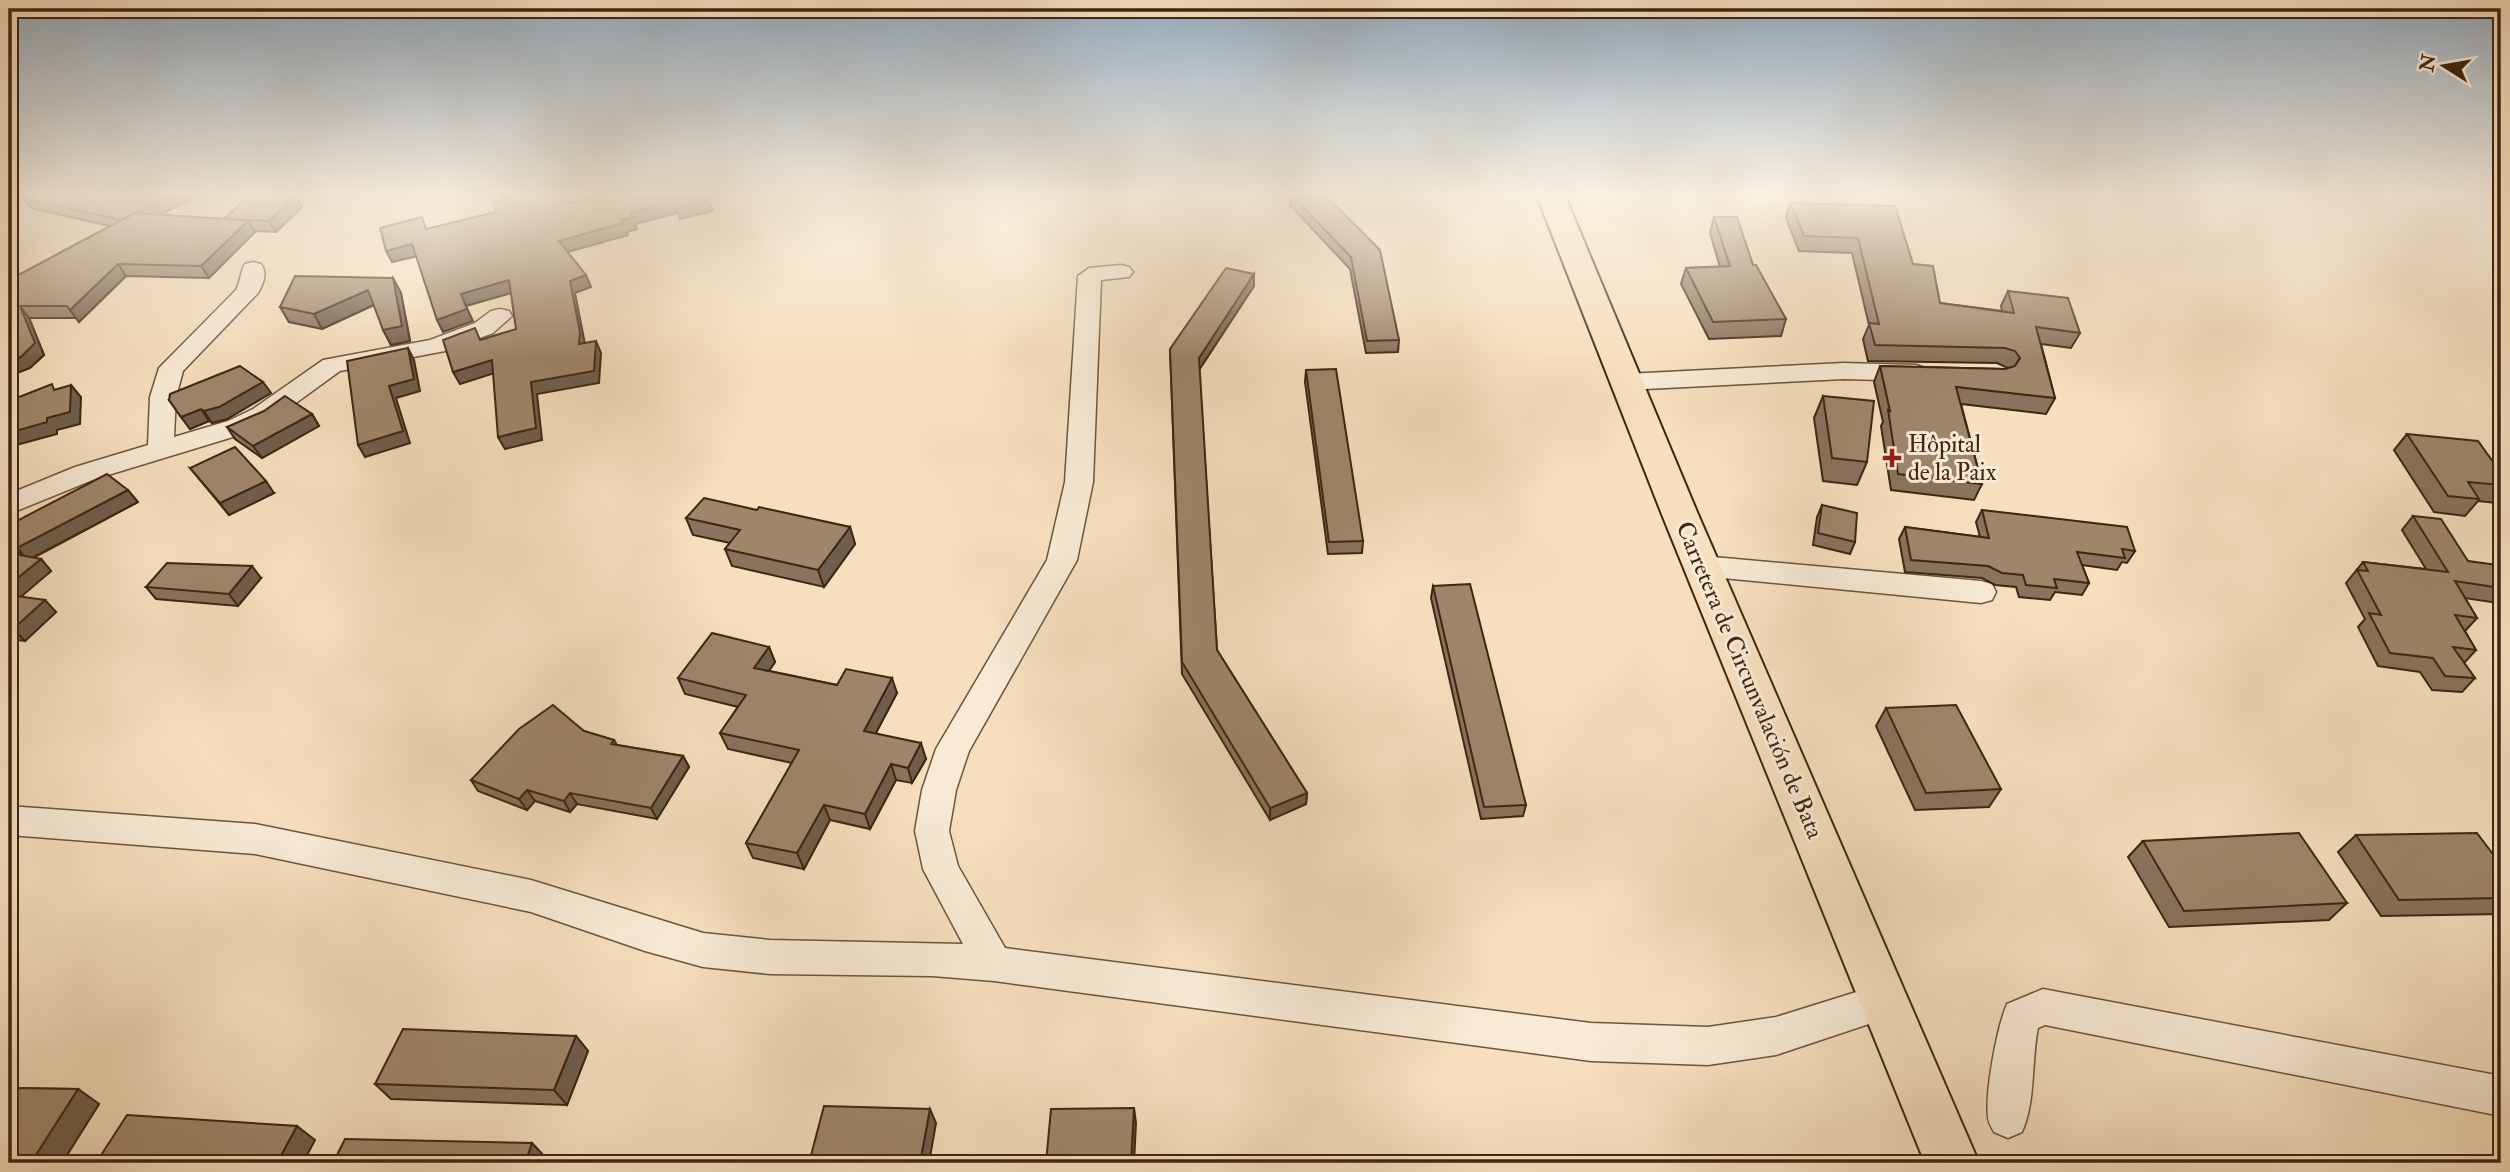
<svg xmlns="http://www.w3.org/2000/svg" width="2510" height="1172" viewBox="0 0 2510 1172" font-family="'IM FELL Double Pica',serif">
	<rect width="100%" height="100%" fill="#f5dfbe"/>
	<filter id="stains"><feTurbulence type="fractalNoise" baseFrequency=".00286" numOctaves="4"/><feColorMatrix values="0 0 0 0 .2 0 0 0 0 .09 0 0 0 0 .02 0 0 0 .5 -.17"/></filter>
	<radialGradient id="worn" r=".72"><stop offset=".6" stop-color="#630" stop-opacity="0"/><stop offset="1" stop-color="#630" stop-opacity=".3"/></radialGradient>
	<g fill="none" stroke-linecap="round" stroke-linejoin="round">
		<g stroke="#6d543d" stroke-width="3">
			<g id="minor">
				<path d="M253,262L261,264C268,274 263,284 258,293L183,371L176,397L174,437L228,421L253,409L323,360L430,340L475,323L491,311L500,309L509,311L512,316L493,333L445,351L340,371L271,421L246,433L95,479L9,514V494L75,467L148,445L150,397L159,368L236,290C241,281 240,272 245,264Z"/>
				<polygon points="1121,265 1129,267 1133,272 1129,277 1101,280 1093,482 1077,560 969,751 956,790 949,831 958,866 1005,948 1591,1023 1708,1027 1776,1017 1885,983 1899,988 1904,1001 1899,1014 1776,1055 1708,1065 1591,1061 994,981 932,976 770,974 703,967 645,951 531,912 255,854 9,835 9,806 255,824 531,880 703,933 770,940 963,944 923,869 915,831 922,790 936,749 1047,560 1065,482 1078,276 1089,268"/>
				<polygon points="1844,363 1916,365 1925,368 1929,373 1925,378 1916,381 1844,379 1626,390 1617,388 1613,382 1617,376 1626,374"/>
				<polygon points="1702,556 1981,581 1992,584 1996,592 1992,600 1981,603 1702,576 1692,573 1687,566 1692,559"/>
				<path d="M2043,989L2501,1076V1116L2045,1025L2038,1028C2031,1062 2036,1101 2022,1132L2008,1138L1994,1132C1992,1128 1988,1122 1988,1117C1985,1092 1997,1027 2007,1004Z"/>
			</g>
		</g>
		<g stroke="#402512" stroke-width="4">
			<polygon id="primary" points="1537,196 1565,196 1697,512 1979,1163 1925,1163 1661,512"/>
		</g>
		<use href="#minor" fill="#f8ead5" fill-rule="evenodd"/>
		<use href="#primary" fill="#f5dfbe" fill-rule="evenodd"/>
	</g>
	<g fill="#88735c" stroke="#402512" stroke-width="2">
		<polygon points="296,196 302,207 276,232 254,231 209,278 126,276 79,322 76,318 29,318 44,355 30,368 9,376 9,280 110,226 31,208 23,198 160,215 224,219"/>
		<polygon points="1290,196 1326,196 1399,340 1398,352 1366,353 1350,269 1290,205"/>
		<polygon points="1790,203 1913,264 1940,303 2002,311 2001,306 2008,291 2080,333 2071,348 2041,344 2055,398 2046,414 1961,404 1982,484 1974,500 1891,490 1881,426 1883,422 1874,382 1880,366 2005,369 2008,368 1997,363 1868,361 1863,339 1869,325 1852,253 1799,251 1786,218"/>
		<polygon points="1714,217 1753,265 1786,319 1781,336 1709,339 1681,284 1686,268 1720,267 1710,233"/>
		<polygon points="393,278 401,293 410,341 391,345 374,305 322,329 289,322 280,307"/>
		<polygon points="1254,286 1199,370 1217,650 1307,793 1306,804 1270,820 1182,674 1170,349"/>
		<polygon points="1306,370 1363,541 1362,553 1328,554 1305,382"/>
		<polygon points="271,393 227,419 212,423 209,421 190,429 169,400"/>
		<polygon points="1823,396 1867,462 1857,485 1823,481 1814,418"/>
		<polygon points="312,414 319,426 262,458 235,439 227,427"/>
		<polygon points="2407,434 2501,473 2501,497 2496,503 2478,501 2465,516 2434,512 2394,450"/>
		<polygon points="190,468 274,493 229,515"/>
		<polygon points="138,502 33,558 41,559 51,571 21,596 56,612 25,641 9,639 9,553 23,556 9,544 9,525"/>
		<polygon points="1822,505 1855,542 1850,554 1813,545 1817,517"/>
		<polygon points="757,510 850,527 855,544 824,587 732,566 725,549 730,543 693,535 686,518"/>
		<polygon points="1982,510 2135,551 2127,563 2122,562 2117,570 2082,565 2089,583 2082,595 2055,592 2050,600 2019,597 2016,587 1995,585 1982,578 1905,572 1899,539 1905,527 1980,537 1976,522"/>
		<polygon points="2413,516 2468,561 2501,572 2501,600 2498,603 2465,598 2477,618 2465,631 2476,650 2464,663 2475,678 2462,692 2432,690 2420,672 2378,666 2358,627 2365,619 2346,583 2363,562 2426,569 2402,530"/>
		<polygon points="261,578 238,606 156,599 146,587"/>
		<polygon points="1433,586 1526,805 1523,816 1481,819 1431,598"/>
		<polygon points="769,647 775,662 769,671 837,685 897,693 876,733 926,759 912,783 896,780 870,829 830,820 804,869 753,858 746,843 792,763 728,749 720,733 738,707 685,694 678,678"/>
		<polygon points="1886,708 2001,789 1989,807 1915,810 1876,726"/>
		<polygon points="584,731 614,740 617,745 683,756 689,767 657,819 577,804 570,812 535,801 527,810 478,791 471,780"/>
		<polygon points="2356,835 2501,865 2501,914 2381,916 2338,852"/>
		<polygon points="2143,841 2347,903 2329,920 2169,927 2128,857"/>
		<polygon points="576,1036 588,1051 567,1105 391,1099 375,1084"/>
		<polygon points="9,1088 78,1089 99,1104 62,1163 9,1163"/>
	</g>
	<g fill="#6f5e4b" stroke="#402512" stroke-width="2">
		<polygon points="172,196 199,196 128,230 121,220"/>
		<polygon points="296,196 302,207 276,232 269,221"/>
		<polygon points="709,200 713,211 680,219 676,208"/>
		<polygon points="673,201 677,213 635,224 637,229 627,232 628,235 564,253 559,241 622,220 630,213"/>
		<polygon points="248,221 255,232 209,278 201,266"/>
		<polygon points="412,244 418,256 392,262 386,251"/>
		<polygon points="118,264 126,276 79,322 70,310"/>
		<polygon points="1254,274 1254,286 1199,370 1199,358"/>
		<polygon points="586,275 591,287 575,293 585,344 579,344 570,281"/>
		<polygon points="393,278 401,293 410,341 391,345 383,330"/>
		<polygon points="509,280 515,292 466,306 473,321 443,332 437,320 461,294"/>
		<polygon points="368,290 376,304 322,329 314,314"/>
		<polygon points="20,306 29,318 44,355 30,368 9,376 9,361"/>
		<polygon points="596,341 601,353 599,383 537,394 542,440 505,449 498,437 531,382"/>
		<polygon points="408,348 414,360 420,391 396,398 410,443 365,457 358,445 389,386"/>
		<polygon points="492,360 498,372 460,384 453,372"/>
		<polygon points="263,382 271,393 227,419 212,423 204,411"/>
		<polygon points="71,385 81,397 80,424 57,430 57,434 16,445 9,437 9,433 47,418"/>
		<polygon points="201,409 209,421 190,429 181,417"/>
		<polygon points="312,414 319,426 262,458 253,446"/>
		<polygon points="266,481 274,493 229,515 220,503"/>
		<polygon points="128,490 138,502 28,560 17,548"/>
		<polygon points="850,527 855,544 824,587 818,570"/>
		<polygon points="41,559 51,571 9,607 9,585"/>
		<polygon points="252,566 261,578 238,606 229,594"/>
		<polygon points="45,600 56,612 25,641 13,629"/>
		<polygon points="769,647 775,662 760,684 754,668"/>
		<polygon points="892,678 897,693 869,746 864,731"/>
		<polygon points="921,743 926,759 912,783 908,768"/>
		<polygon points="683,756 689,767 657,819 651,808"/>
		<polygon points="891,764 896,780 870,829 865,814"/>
		<polygon points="527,790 535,801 527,810 519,799"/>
		<polygon points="570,793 577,804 570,812 564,801"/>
		<polygon points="1307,793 1306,804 1270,820 1270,808"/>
		<polygon points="824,805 830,820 804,869 797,853"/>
		<polygon points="576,1036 588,1051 567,1105 554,1090"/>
		<polygon points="78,1089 99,1104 62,1163 36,1163 32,1161"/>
		<polygon points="1134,1108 1136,1123 1134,1163 1131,1163"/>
		<polygon points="930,1109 936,1123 929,1163 920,1163"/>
		<polygon points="297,1126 315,1140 303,1163 277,1163"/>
		<polygon points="532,1143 546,1158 544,1163 525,1163"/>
	</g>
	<g fill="#9e866b" stroke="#402512" stroke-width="2">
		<polygon points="24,196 172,196 121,220 23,198"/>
		<polygon points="249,196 296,196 269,221 225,219 248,221 201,266 118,264 70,310 67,306 20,306 35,343 21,357 9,361 9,280 135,213 224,219"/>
		<polygon points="515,196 562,196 565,204 594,196 707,196 709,200 676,208 673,201 630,213 633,217 622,220 623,223 559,241 586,275 570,281 580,332 579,344 596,341 594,371 531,382 536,428 498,437 492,360 453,372 443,340 475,328 480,340 516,329 509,280 461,294 467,309 437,320 412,244 386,251 380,228 422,217 426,229 496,212 493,202"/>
		<polygon points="1292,196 1326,196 1380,250 1399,340 1367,341 1351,257"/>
		<polygon points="1790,203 1895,206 1913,264 1933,266 1940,303 2014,313 2008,291 2068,298 2080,333 2036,327 2055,398 1956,387 1982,484 1898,474 1888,410 1890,411 1880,366 2005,369 2015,366 2020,358 2015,351 2005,348 1875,345 1869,323 1879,324 1858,238 1804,236"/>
		<polygon points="1714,217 1737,217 1753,265 1756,265 1786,319 1713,322 1686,268 1730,266"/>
		<polygon points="1226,268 1254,274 1199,358 1217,650 1307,793 1270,808 1182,662 1170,349"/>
		<polygon points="295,276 393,278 402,326 383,330 368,290 314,314 280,307"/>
		<polygon points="408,348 414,379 389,386 403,431 358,445 347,361"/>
		<polygon points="240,366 263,382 219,407 204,411 201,409 181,417 169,400 170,394"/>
		<polygon points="1336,369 1363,541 1329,542 1306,370"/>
		<polygon points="52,384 54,390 71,385 70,412 47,418 47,422 9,433 9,401"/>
		<polygon points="285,396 312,414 253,446 227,427 264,411"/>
		<polygon points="1823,396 1874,401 1867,462 1832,458"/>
		<polygon points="2407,434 2478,441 2501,473 2501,485 2468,482 2479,499 2448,496"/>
		<polygon points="235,447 266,481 220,503 190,468"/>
		<polygon points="107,474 128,490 17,548 9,541 9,525"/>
		<polygon points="704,498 757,510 759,507 850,527 818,570 725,549 740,530 686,518"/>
		<polygon points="1822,505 1857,513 1855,542 1818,533"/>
		<polygon points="1982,510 2127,527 2135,551 2122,549 2125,558 2077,552 2089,583 2054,579 2057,588 2026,585 2023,575 2002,573 1988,566 1911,560 1905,527 1989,538"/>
		<polygon points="2413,516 2441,519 2468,561 2497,565 2501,572 2501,588 2455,581 2477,618 2455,615 2476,650 2453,647 2475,678 2445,676 2433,658 2390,653 2369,613 2381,615 2357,570 2368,571 2363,562 2448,572"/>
		<polygon points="9,553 41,559 9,585"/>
		<polygon points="167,563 252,566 229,594 146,587"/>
		<polygon points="1470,584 1526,805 1484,807 1433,586"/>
		<polygon points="16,596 45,600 13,629 9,628 9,602"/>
		<polygon points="712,633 769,647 754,668 837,685 846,669 892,678 864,731 921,743 908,768 891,764 865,814 824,805 797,853 746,843 799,750 720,733 746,695 678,678"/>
		<polygon points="553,705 584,731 614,740 611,744 683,756 651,808 570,793 564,801 527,790 519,799 471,780 519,729"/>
		<polygon points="1956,705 2001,789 1926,793 1886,708"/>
		<polygon points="2299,833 2347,903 2184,911 2143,841"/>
		<polygon points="2477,833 2501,865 2501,898 2399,900 2356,835"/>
		<polygon points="403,1029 576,1036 554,1090 375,1084"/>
		<polygon points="9,1088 78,1089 32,1161 9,1160"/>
		<polygon points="824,1106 930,1109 920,1163 809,1163"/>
		<polygon points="1134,1108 1131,1163 1046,1163 1051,1109"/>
		<polygon points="127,1115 297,1126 277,1163 96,1163"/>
		<polygon points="345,1139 532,1143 525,1163 333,1163"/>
	</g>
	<linearGradient id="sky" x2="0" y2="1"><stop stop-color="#94acc0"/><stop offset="0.54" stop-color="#faf1e2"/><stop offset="1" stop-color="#faf1e2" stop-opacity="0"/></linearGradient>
	<rect width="2510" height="360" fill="url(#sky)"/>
	<path fill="#8f2418" stroke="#f8ead5" stroke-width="2.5" d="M1888.5 447.5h7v7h7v7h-7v7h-7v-7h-7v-7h7z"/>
	<g text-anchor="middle" stroke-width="6" stroke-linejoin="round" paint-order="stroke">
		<g font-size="24" fill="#402512" stroke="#f8ead5" text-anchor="start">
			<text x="1908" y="452">Hôpital<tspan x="1908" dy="28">de la Paix</tspan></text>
		</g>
		<g font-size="24" fill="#402512" stroke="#f8ead5">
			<text transform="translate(1750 680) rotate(67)" y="8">Carretera de Circunvalación de Bata</text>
		</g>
	</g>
	<rect width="2510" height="1172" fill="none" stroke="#f5dfbe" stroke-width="35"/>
	<rect x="10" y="10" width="2489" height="1151" fill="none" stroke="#402512" stroke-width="3.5"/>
	<rect x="18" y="18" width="2475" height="1137" fill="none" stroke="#402512" stroke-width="2"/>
	<g transform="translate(2444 66) rotate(281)" stroke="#f8ead5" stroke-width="5" paint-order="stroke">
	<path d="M0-5L12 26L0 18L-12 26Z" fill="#402512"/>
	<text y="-10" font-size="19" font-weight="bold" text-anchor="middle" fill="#402512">N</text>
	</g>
	<rect width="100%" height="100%" filter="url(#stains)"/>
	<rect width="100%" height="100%" fill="url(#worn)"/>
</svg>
